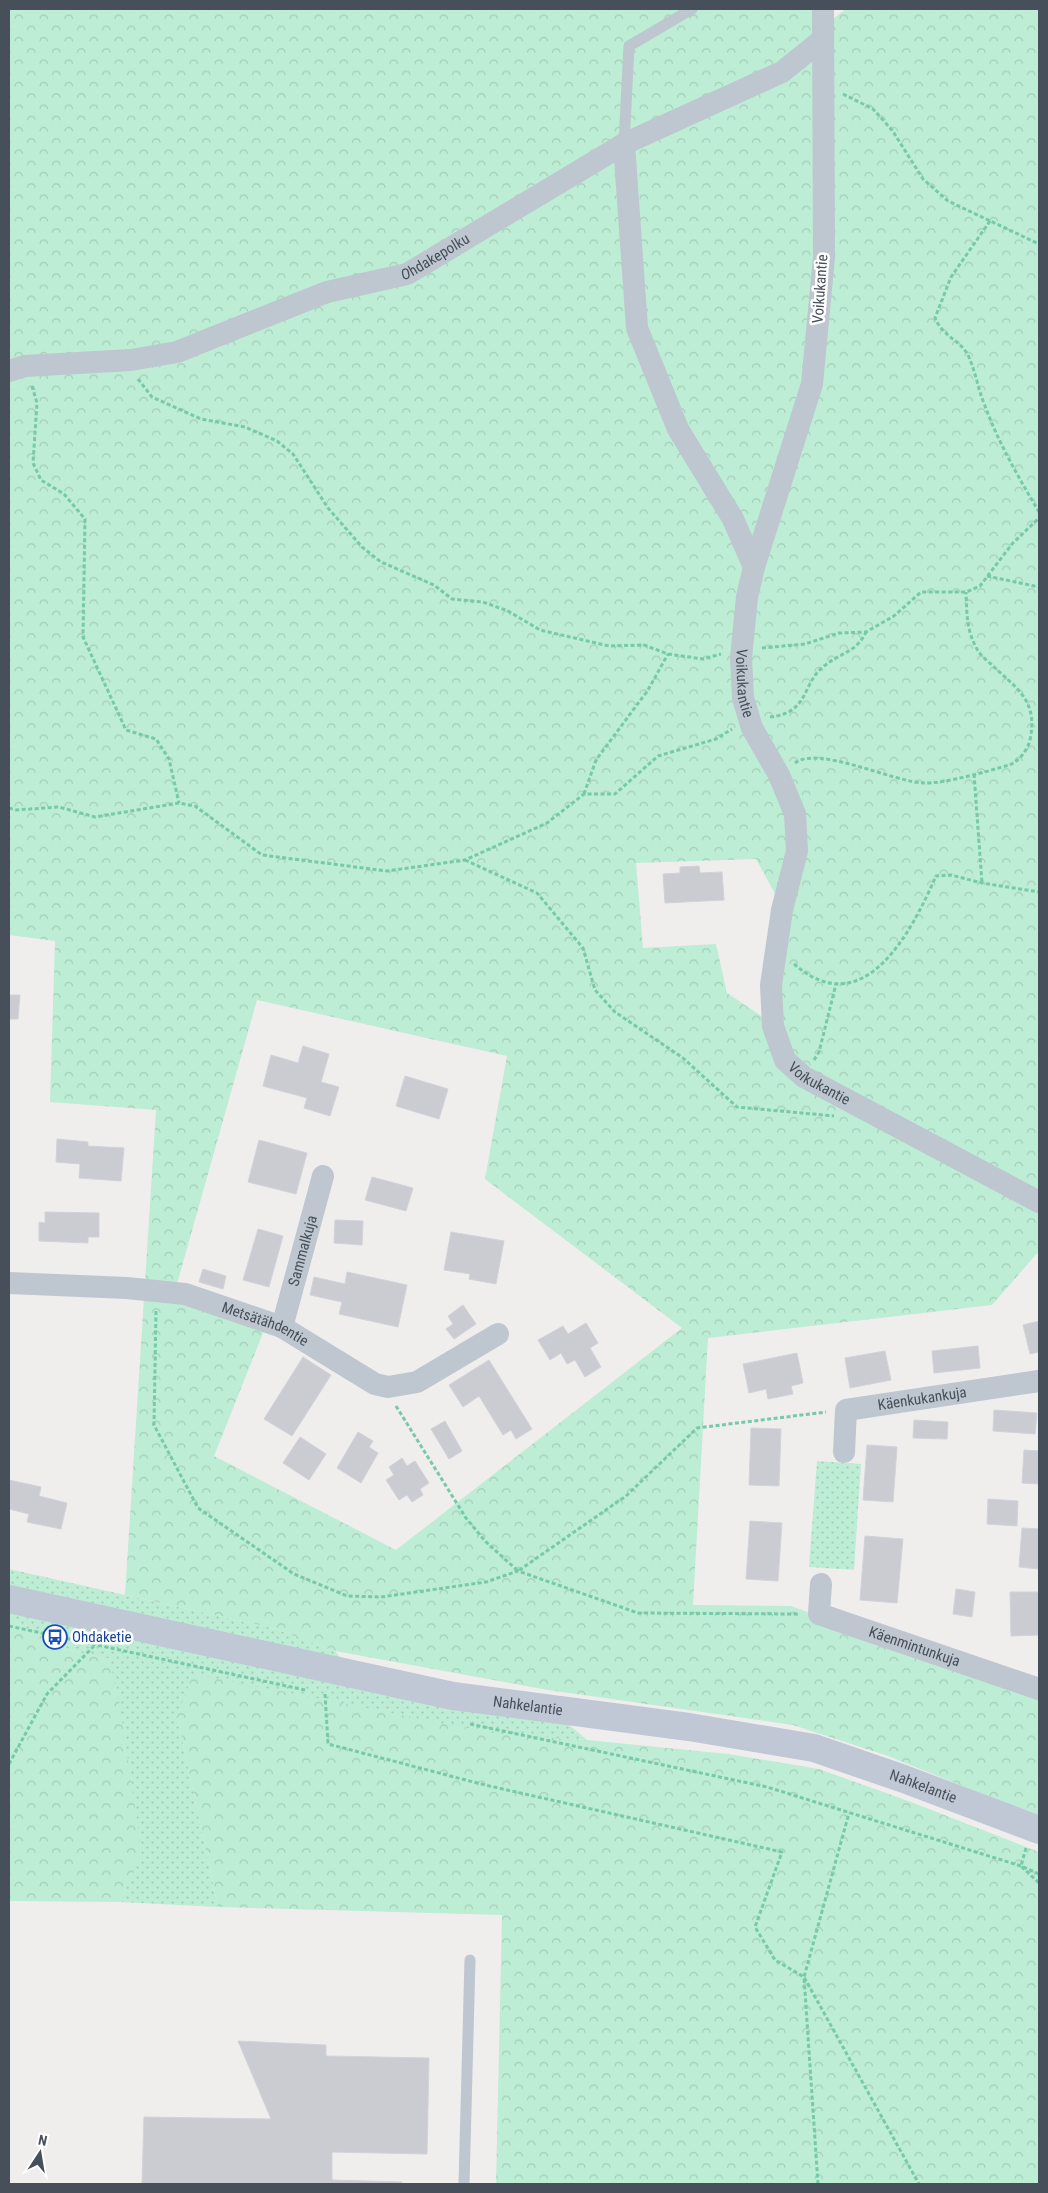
<svg xmlns="http://www.w3.org/2000/svg" width="1048" height="2193" viewBox="0 0 1048 2193" font-family="'Roboto Condensed',sans-serif">
	<defs>
		<pattern id="green-dots" width="8" height="8" patternUnits="userSpaceOnUse" patternTransform="scale(1.25)"><rect width="8" height="8" fill="#bdedd4"/><path d="M2 2h.1M6 6h.1" fill="none" stroke="#a4cdb8" stroke-width="1.8" stroke-linecap="round"/></pattern>
		<pattern id="forest-crowns" width="20" height="18" patternUnits="userSpaceOnUse" patternTransform="scale(1.25)"><rect width="20" height="18" fill="#bdedd4"/><path d="M2 6a3 3 0 1 1 6 0M12 15a3 3 0 1 1 6 0" fill="none" stroke="#a4cdb8"/></pattern>
	</defs>
	<rect width="100%" height="100%" fill="#f0eded"/>
	<g fill="url(#green-dots)">
		<polygon points="817,1461 861,1464 854,1570 809,1567"/>
		<polygon points="9,1569 273,1628 335,1651 367,1688 566,1722 587,1740 177,1716 218,1907 120,1902 141,1853 109,1659 72,1651 9,1620"/>
	</g>
	<g fill="url(#forest-crowns)" fill-rule="evenodd">
		<path d="M9,9H816L817,256L806,382L734,658L776,783L793,850L778,899L756,859L636,863L643,948L716,944L727,993L766,1019L778,1061L1039,1209V1251L992,1305L708,1338L693,1605L791,1606L1039,1696V1817L888,1756L793,1725L548,1690L335,1651L273,1628L125,1595L156,1110L50,1102L55,941L9,935ZM257,1000L507,1056L485,1179L682,1328L396,1550L214,1456L265,1328L173,1298Z"/>
		<polygon points="846,9 1039,9 1039,1194 809,1075 790,1056 779,1025 778,984 803,851 748,699 754,597 819,385 829,22"/>
		<polygon points="9,1620 72,1651 109,1659 118,1693 142,1854 120,1902 9,1901"/>
		<polygon points="193,1674 498,1734 587,1740 728,1754 819,1769 911,1802 1039,1852 1039,2184 496,2184 502,1915 218,1907 177,1716"/>
	</g>
	<g fill="#caccd2" stroke="#d1d3d9">
		<polygon points="699,866 700,873 722,872 724,900 665,903 663,874 680,873 680,867"/>
		<polygon points="9,995 20,995 18,1019 9,1019"/>
		<polygon points="303,1046 329,1054 321,1082 339,1087 330,1116 304,1108 307,1098 263,1086 271,1055 298,1063"/>
		<polygon points="405,1076 448,1089 439,1119 396,1106"/>
		<polygon points="57,1139 88,1142 88,1146 124,1148 121,1181 79,1178 80,1164 56,1162"/>
		<polygon points="259,1140 307,1153 296,1194 248,1182"/>
		<polygon points="372,1177 413,1188 406,1211 365,1200"/>
		<polygon points="45,1212 99,1213 99,1237 88,1237 88,1243 39,1241 39,1222 45,1223"/>
		<polygon points="335,1220 363,1221 362,1245 334,1243"/>
		<polygon points="258,1229 283,1236 269,1287 243,1280"/>
		<polygon points="451,1232 504,1241 496,1284 469,1279 470,1274 444,1270"/>
		<polygon points="203,1269 226,1276 223,1289 199,1282"/>
		<polygon points="347,1272 407,1285 398,1327 339,1314 342,1302 310,1295 314,1277 345,1284"/>
		<polygon points="463,1305 476,1324 454,1339 446,1329 453,1324 448,1316"/>
		<polygon points="1039,1321 1039,1352 1030,1354 1023,1325"/>
		<polygon points="586,1323 598,1343 590,1348 601,1367 585,1377 575,1360 567,1364 561,1353 550,1360 538,1340 563,1326 568,1334"/>
		<polygon points="978,1346 980,1368 934,1373 932,1351"/>
		<polygon points="885,1351 891,1380 850,1388 845,1358"/>
		<polygon points="797,1353 803,1383 791,1386 793,1394 768,1399 766,1389 749,1393 743,1364"/>
		<polygon points="303,1357 331,1375 292,1436 264,1419"/>
		<polygon points="489,1360 532,1429 516,1439 511,1430 503,1435 479,1396 463,1407 449,1385"/>
		<polygon points="994,1410 1037,1413 1035,1434 993,1431"/>
		<polygon points="914,1420 948,1422 947,1439 913,1438"/>
		<polygon points="445,1421 462,1451 449,1459 431,1429"/>
		<polygon points="751,1428 781,1429 779,1486 749,1485"/>
		<polygon points="358,1432 373,1441 369,1447 378,1453 361,1483 337,1468"/>
		<polygon points="300,1437 326,1454 309,1480 283,1463"/>
		<polygon points="867,1445 897,1447 893,1502 863,1500"/>
		<polygon points="1024,1450 1039,1451 1039,1484 1022,1483"/>
		<polygon points="402,1458 407,1466 415,1461 429,1483 420,1489 423,1495 412,1502 407,1495 399,1500 386,1480 394,1475 389,1467"/>
		<polygon points="9,1480 41,1487 39,1496 67,1503 61,1529 27,1522 29,1514 9,1509"/>
		<polygon points="988,1499 1018,1501 1017,1526 987,1524"/>
		<polygon points="750,1521 782,1523 778,1581 746,1579"/>
		<polygon points="1022,1528 1039,1529 1039,1569 1019,1567"/>
		<polygon points="865,1536 903,1539 897,1603 860,1600"/>
		<polygon points="956,1589 975,1592 972,1617 953,1614"/>
		<polygon points="1010,1592 1039,1592 1039,1635 1011,1636"/>
		<polygon points="238,2041 326,2045 326,2056 429,2058 427,2154 332,2152 332,2180 402,2182 402,2184 142,2184 144,2117 271,2119"/>
	</g>
	<g fill="none" stroke-linecap="round" stroke-linejoin="round">
		<g stroke="#76c9a9" stroke-width="3" stroke-dasharray="4 2.5" stroke-linecap="butt">
			<polyline points="843,94 873,109 892,130 923,179 948,201 1039,244"/>
			<path d="M990,221L951,277L935,318C943,337 960,340 968,355C976,373 978,389 985,406C999,444 1019,478 1039,512"/>
			<polyline points="138,379 152,397 201,419 245,427 277,441 293,454 328,508 362,547 381,562 434,585 452,599 483,602 508,611 540,630 609,646 644,645 668,654 703,659 721,654"/>
			<polyline points="32,386 37,403 33,463 41,480 64,494 85,519 83,637 126,730 156,739 169,759 179,803"/>
			<polyline points="987,576 1039,587"/>
			<polyline points="762,648 805,644 839,633 866,632 894,616 921,592 966,592 980,586 1012,544 1039,518"/>
			<path d="M770,717C810,713 801,684 824,666C840,653 857,652 866,632"/>
			<path d="M795,763C818,745 893,782 924,783C943,784 989,771 1009,765C1019,762 1028,749 1030,740C1038,702 1019,690 994,667C989,662 982,657 978,651C966,630 967,615 966,592"/>
			<polyline points="974,774 982,883"/>
			<polyline points="584,794 596,760 648,690 668,654"/>
			<polyline points="9,808 16,810 59,807 95,817 179,803 195,806 262,855 387,871 465,860 547,823 584,794 615,794 658,756 716,739 732,729"/>
			<polyline points="465,860 537,893 583,948 595,990 615,1012 683,1058 737,1107 834,1116"/>
			<path d="M794,964C864,1025 912,931 936,876L951,875L982,883L1039,892"/>
			<polyline points="814,1060 819,1052 836,984"/>
			<polyline points="156,1311 154,1425 198,1508 294,1574 347,1596 381,1597 486,1582 518,1571 638,1613 798,1614"/>
			<polyline points="396,1406 466,1518 485,1541 518,1571 626,1496 697,1428 826,1412"/>
			<polyline points="9,1626 305,1690"/>
			<polyline points="325,1694 328,1744 485,1785 782,1852 755,1927 775,1960 804,1977 919,2184"/>
			<polyline points="470,1724 767,1787 1021,1866 1039,1874"/>
			<polyline points="9,1764 47,1694 94,1646"/>
			<polyline points="1026,1848 1021,1866 1039,1883"/>
			<polyline points="818,2184 804,1977 849,1813"/>
		</g>
		<g stroke="#bec6cf" stroke-width="11">
			<polyline points="624,144 629,46 692,9"/>
			<polyline points="464,2184 470,1960"/>
		</g>
		<g stroke="#bec6cf" stroke-width="22">
			<path id="s1" d="M823,9L824,257L812,384L754,567L747,597L741,658L743,698L752,728L779,775L795,814L797,851L782,910L771,985L773,1026L785,1060L804,1077L1039,1202"/>
			<polyline points="624,144 637,328 678,429 733,519 754,567"/>
			<path id="s2" d="M9,371L25,366L131,360L177,352L327,292L407,274L624,144L782,72L823,39"/>
			<path id="s3" d="M9,1283L127,1288L185,1294L282,1327L375,1384L388,1387L417,1382L498,1334"/>
			<path id="s4" d="M282,1327L323,1176"/>
			<path id="s5" d="M844,1452L846,1410L1039,1381"/>
			<path id="s6" d="M821,1584L819,1614L1039,1689"/>
		</g>
		<path stroke="#c0c8d6" stroke-width="28" id="s7" d="M9,1599L453,1696L689,1727L814,1748L904,1779L1039,1830"/>
	</g>
	<defs>
		<g id="bus-ring" transform="scale(1.25)"><circle r="9.5" fill="#fff" stroke="#1a4fb4" stroke-width="1.5"/><path d="M-5-6H5V4H4V6H2V4H-2V6H-4V4H-5ZM-3.5-4V0h7V-4ZM-3.5 1.2v1.5H-2V1.2ZM2 1.2v1.5H3.5V1.2Z" fill="#1a4fb4"/></g>
	</defs>
	<g fill-rule="evenodd">
		<use href="#bus-ring" x="55" y="1637"/>
	</g>
	<g text-anchor="middle" stroke-width="5" stroke-linejoin="round" paint-order="stroke">
		<g font-size="15" fill="#464f5a" stroke="#fff">
			<text dy="5" stroke="none"><textPath href="#s2" startOffset="446">Ohdakepolku</textPath></text>
			<text transform="translate(820 289) rotate(-86)" y="5">Voikukantie</text>
			<text dy="5" stroke="none"><textPath href="#s1" startOffset="685">Voikukantie</textPath></text>
			<text dy="5" stroke="none"><textPath href="#s1" startOffset="1120">Voikukantie</textPath></text>
			<text dy="5" stroke="none"><textPath href="#s4" startOffset="79">Sammalkuja</textPath></text>
			<text dy="5" stroke="none"><textPath href="#s3" startOffset="262">Metsätähdentie</textPath></text>
			<text dy="5" stroke="none"><textPath href="#s5" startOffset="119">Käenkukankuja</textPath></text>
			<text dy="5" stroke="none"><textPath href="#s6" startOffset="131">Käenmintunkuja</textPath></text>
			<text dy="5" stroke="none"><textPath href="#s7" startOffset="530">Nahkelantie</textPath></text>
			<text dy="5" stroke="none"><textPath href="#s7" startOffset="935">Nahkelantie</textPath></text>
		</g>
		<g font-size="15" fill="#164399" stroke="#fff" text-anchor="start">
			<text x="72" y="1642">Ohdaketie</text>
		</g>
	</g>
	<rect width="1048" height="2193" fill="none" stroke="#464f5a" stroke-width="20"/>
	<g transform="translate(40 2153) rotate(12)" stroke="#ffffff" stroke-width="4" paint-order="stroke">
	<path d="M0-4L9 19L0 12L-9 19Z" fill="#464f5a"/>
	<text y="-8" font-size="14" font-weight="bold" text-anchor="middle" fill="#464f5a">N</text>
	</g>
</svg>
